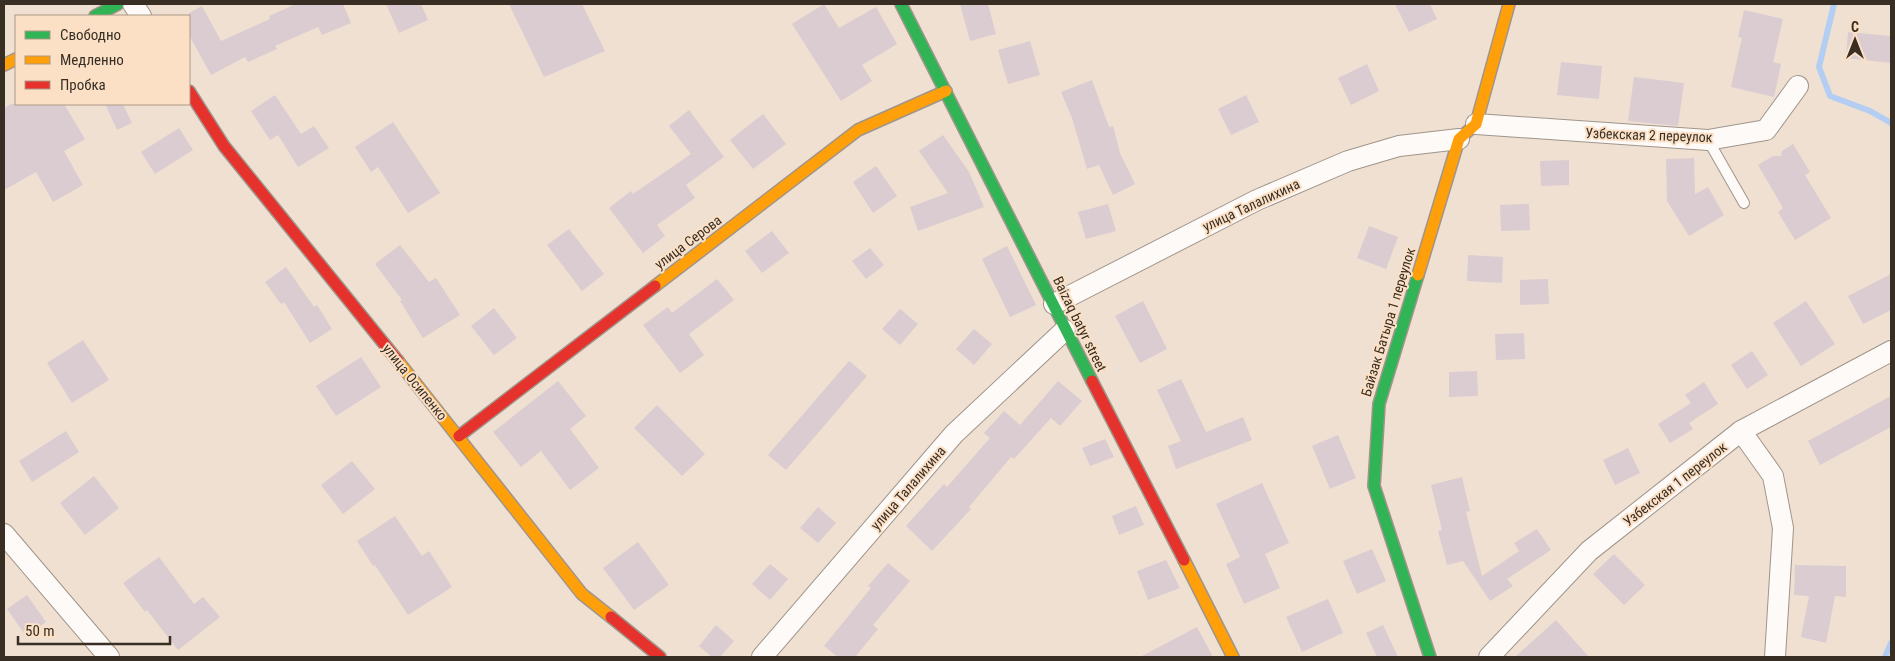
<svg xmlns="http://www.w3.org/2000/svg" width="1895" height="661" viewBox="0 0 1895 661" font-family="'Roboto Condensed',sans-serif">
	<rect width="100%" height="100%" fill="#efe0d2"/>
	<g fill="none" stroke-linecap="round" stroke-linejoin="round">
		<g stroke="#b3cef2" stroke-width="6">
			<polyline points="1834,4 1819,67 1830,96 1870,111 1891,123"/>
			<polyline points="1885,657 1891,643"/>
		</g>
	</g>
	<g fill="#dbccd1">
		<polygon points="296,4 343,4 351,23 322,35 318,27 275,46 277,49 248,62 245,57 211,75 189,35 189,13 202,6 221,41 270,19 269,16"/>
		<polygon points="386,4 421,4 428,20 399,33"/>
		<polygon points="509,4 582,4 605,51 544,77"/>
		<polygon points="824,4 839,28 876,7 897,44 862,65 872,81 841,101 792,24"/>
		<polygon points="960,4 988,4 996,34 970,41"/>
		<polygon points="1395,4 1430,4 1437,19 1409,32"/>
		<polygon points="1744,10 1783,19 1773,62 1781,64 1774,97 1731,87 1742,38 1738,37"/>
		<polygon points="1848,32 1891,36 1891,63 1846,58"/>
		<polygon points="1030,41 1040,75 1008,84 998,50"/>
		<polygon points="1561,62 1602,66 1599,99 1557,95"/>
		<polygon points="1367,64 1379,91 1351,105 1338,78"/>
		<polygon points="1634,77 1684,83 1678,126 1628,121"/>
		<polygon points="1092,80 1109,127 1113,126 1120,153 1135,184 1113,195 1099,165 1087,169 1072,118 1061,92"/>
		<polygon points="275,95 301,134 314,126 329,148 298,167 278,135 270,140 251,111"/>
		<polygon points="1246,95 1259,122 1231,135 1218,109"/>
		<polygon points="11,104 64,104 85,139 64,151 83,185 53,202 36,172 4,190 4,108"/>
		<polygon points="105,104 123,104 132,123 117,130"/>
		<polygon points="689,110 724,157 686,185 695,198 657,225 665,236 643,253 609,208 631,191 633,194 691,154 669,126"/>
		<polygon points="763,114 786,144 753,169 730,140"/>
		<polygon points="393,122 440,193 408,213 378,167 371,172 355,147"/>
		<polygon points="179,128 193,150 155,174 141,152"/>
		<polygon points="943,135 969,172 984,207 918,231 910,207 948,193 919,151"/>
		<polygon points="1793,144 1810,172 1805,175 1831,218 1795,240 1778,212 1783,208 1758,165 1773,156 1781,156 1782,151"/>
		<polygon points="1694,158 1695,194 1708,187 1724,215 1689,236 1667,201 1666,159"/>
		<polygon points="1569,160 1569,185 1541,186 1540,161"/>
		<polygon points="876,166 897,196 873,213 853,182"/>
		<polygon points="1108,204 1116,231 1086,239 1078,212"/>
		<polygon points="1529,204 1530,230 1501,231 1500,205"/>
		<polygon points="1369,226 1398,237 1386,269 1357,258"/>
		<polygon points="569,229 604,274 582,291 547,245"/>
		<polygon points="772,231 789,253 762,273 745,251"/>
		<polygon points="400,245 429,282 436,278 460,315 423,338 400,301 402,300 375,264"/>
		<polygon points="1007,246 1036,305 1010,317 982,259"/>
		<polygon points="870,248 884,265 866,279 852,261"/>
		<polygon points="1468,255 1503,257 1502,283 1467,281"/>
		<polygon points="286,267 314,307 317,305 332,329 310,343 284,302 281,304 265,282"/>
		<polygon points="1891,274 1891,310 1863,324 1848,296"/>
		<polygon points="717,279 734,300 689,334 704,355 680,373 643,325 668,307 672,313"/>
		<polygon points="1548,279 1549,304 1520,305 1520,280"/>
		<polygon points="1143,301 1167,349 1140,363 1115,316"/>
		<polygon points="1806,301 1835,344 1801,366 1773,323"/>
		<polygon points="494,308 517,338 494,355 471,326"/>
		<polygon points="900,309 918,324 900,345 882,329"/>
		<polygon points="974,329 992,344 974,365 956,349"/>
		<polygon points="1524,333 1525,359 1496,360 1495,334"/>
		<polygon points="83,340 109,380 72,403 47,363"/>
		<polygon points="1752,351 1768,375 1747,389 1731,365"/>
		<polygon points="361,357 381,387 336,416 316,386"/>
		<polygon points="849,361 867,376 786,470 768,455"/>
		<polygon points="1477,371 1478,396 1449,397 1449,372"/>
		<polygon points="1181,379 1206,432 1243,417 1252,440 1176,469 1168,446 1181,441 1157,390"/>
		<polygon points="558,381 586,416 570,429 599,468 570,490 541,451 521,467 493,432"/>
		<polygon points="1058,381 1082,401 1060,426 1051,418 1014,459 1011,457 969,507 971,509 932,551 906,526 944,484 947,487 990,438 984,433 1004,411 1020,425"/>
		<polygon points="1704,382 1718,404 1689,423 1693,429 1670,443 1658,424 1691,403 1685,395"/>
		<polygon points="1891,396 1891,427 1820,465 1808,441"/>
		<polygon points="657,405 705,454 682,476 634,428"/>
		<polygon points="66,431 79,452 32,482 19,461"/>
		<polygon points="1338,435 1356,478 1330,489 1312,446"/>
		<polygon points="1105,439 1114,457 1090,466 1082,448"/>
		<polygon points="1628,448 1640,473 1615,485 1603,460"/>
		<polygon points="352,461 375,489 343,514 321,485"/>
		<polygon points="94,476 119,508 85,535 60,503"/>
		<polygon points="1462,477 1470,511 1466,512 1482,576 1519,551 1514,543 1537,529 1551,550 1507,579 1513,586 1490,601 1463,561 1447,565 1438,531 1442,530 1431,485"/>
		<polygon points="1262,483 1289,543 1265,554 1280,588 1244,604 1226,564 1240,557 1216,504"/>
		<polygon points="1136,506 1144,525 1119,535 1112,516"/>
		<polygon points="818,507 836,523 818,543 800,528"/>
		<polygon points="395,516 422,556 429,551 452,587 408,615 375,565 373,566 357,541"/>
		<polygon points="638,542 669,585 634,610 603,568"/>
		<polygon points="1372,549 1386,581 1357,594 1343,561"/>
		<polygon points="1614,554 1645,585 1624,605 1593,574"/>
		<polygon points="159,557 194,604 203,597 220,617 178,650 147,610 145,612 123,583"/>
		<polygon points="1166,560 1180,588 1148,600 1137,571"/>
		<polygon points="888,563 910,581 873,625 878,629 855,657 838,657 824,646 871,588 868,586"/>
		<polygon points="770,564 788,579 770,600 752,584"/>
		<polygon points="1795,565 1846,566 1846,597 1835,596 1826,643 1801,637 1809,596 1794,595"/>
		<polygon points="27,595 46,622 26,636 7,609"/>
		<polygon points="1328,599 1343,633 1302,652 1286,617"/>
		<polygon points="1556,620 1589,657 1515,657"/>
		<polygon points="716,625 734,641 720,657 712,657 699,646"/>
		<polygon points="1383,625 1398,657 1377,657 1366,633"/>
		<polygon points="1197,627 1213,657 1140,657"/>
	</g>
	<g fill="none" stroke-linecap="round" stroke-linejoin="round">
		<g stroke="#a0958a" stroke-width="12">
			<polyline id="lane" points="1708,140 1744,203"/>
		</g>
		<g stroke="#a0958a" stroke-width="22">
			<g id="street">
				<polyline points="133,4 141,16"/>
				<polyline points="1476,124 1708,140 1766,130 1798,86"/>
				<polyline points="1054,304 1257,200 1348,161 1399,146 1459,139"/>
				<polyline points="1741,431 1773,476 1783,528 1775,657"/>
				<polyline points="4,534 109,657"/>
				<polyline points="762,657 954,434 1065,330"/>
				<polyline points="1489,657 1589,551 1741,431 1891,351"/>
			</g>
		</g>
		<g stroke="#a0958a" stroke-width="14">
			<g id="fast">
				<polyline points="901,4 1092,381"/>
				<polyline points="95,16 118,4"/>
				<polyline points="1418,275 1379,404 1374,486 1430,657"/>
			</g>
		</g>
		<g stroke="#a0958a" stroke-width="14">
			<g id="slow">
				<polyline points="4,65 16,59"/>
				<polyline points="1418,275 1459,139 1476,124 1509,4"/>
				<polyline points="655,286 858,130 946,91"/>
				<polyline points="398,361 582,594 611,617"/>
				<polyline points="1184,560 1233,657"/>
			</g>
		</g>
		<g stroke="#a0958a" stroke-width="14">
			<g id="jam">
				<polyline points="189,91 224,146 398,361"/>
				<polyline points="1092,381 1184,560"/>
				<polyline points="459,436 655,286"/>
				<polyline points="611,617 660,657"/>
			</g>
		</g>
		<use href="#lane" stroke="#fdfaf8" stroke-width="10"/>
		<use href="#street" stroke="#fdfaf8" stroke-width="20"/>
		<use href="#fast" stroke="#30b455" stroke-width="11"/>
		<use href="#slow" stroke="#ff9f0a" stroke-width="11"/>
		<use href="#jam" stroke="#e5322d" stroke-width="11"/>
	</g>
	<g text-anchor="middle" stroke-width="4" stroke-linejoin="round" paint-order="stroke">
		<g font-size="14" fill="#382e24" stroke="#fbe0c6">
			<text transform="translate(1649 135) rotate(2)" y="5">Узбекская 2 переулок</text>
			<text transform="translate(1251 205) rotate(-25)" y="5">улица Талалихина</text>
			<text transform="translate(688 242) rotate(-37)" y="5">улица Серова</text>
			<text transform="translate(1388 322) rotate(-73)" y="5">Байзак Батыра 1 переулок</text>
			<text transform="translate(1080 324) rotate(64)" y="5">Baizaq batyr street</text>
			<text transform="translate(415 382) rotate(51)" y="5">улица Осипенко</text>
			<text transform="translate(1675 484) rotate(-38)" y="5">Узбекская 1 переулок</text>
			<text transform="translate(908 488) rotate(-49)" y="5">улица Талалихина</text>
		</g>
	</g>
	<rect width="1895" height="661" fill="none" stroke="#382e24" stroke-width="10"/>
	<rect x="15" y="15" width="175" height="90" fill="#fbe0c6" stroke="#ad9985"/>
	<rect x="25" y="31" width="25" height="8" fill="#30b455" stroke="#ad9985"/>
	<text x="60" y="40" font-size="15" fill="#382e24">Свободно</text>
	<rect x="25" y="56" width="25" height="8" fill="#ff9f0a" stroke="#ad9985"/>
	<text x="60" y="65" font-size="15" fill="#382e24">Медленно</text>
	<rect x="25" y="81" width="25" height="8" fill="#e5322d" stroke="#ad9985"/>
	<text x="60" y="90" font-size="15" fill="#382e24">Пробка</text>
	<g transform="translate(1855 40)" stroke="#fbe0c6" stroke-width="4" paint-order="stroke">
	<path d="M0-4L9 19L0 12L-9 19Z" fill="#382e24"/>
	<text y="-8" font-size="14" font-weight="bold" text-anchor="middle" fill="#382e24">С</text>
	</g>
	<path d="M18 636v8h152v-8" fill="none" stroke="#382e24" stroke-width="2.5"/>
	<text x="25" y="636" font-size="15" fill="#382e24" stroke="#fbe0c6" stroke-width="4" paint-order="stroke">50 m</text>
</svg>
